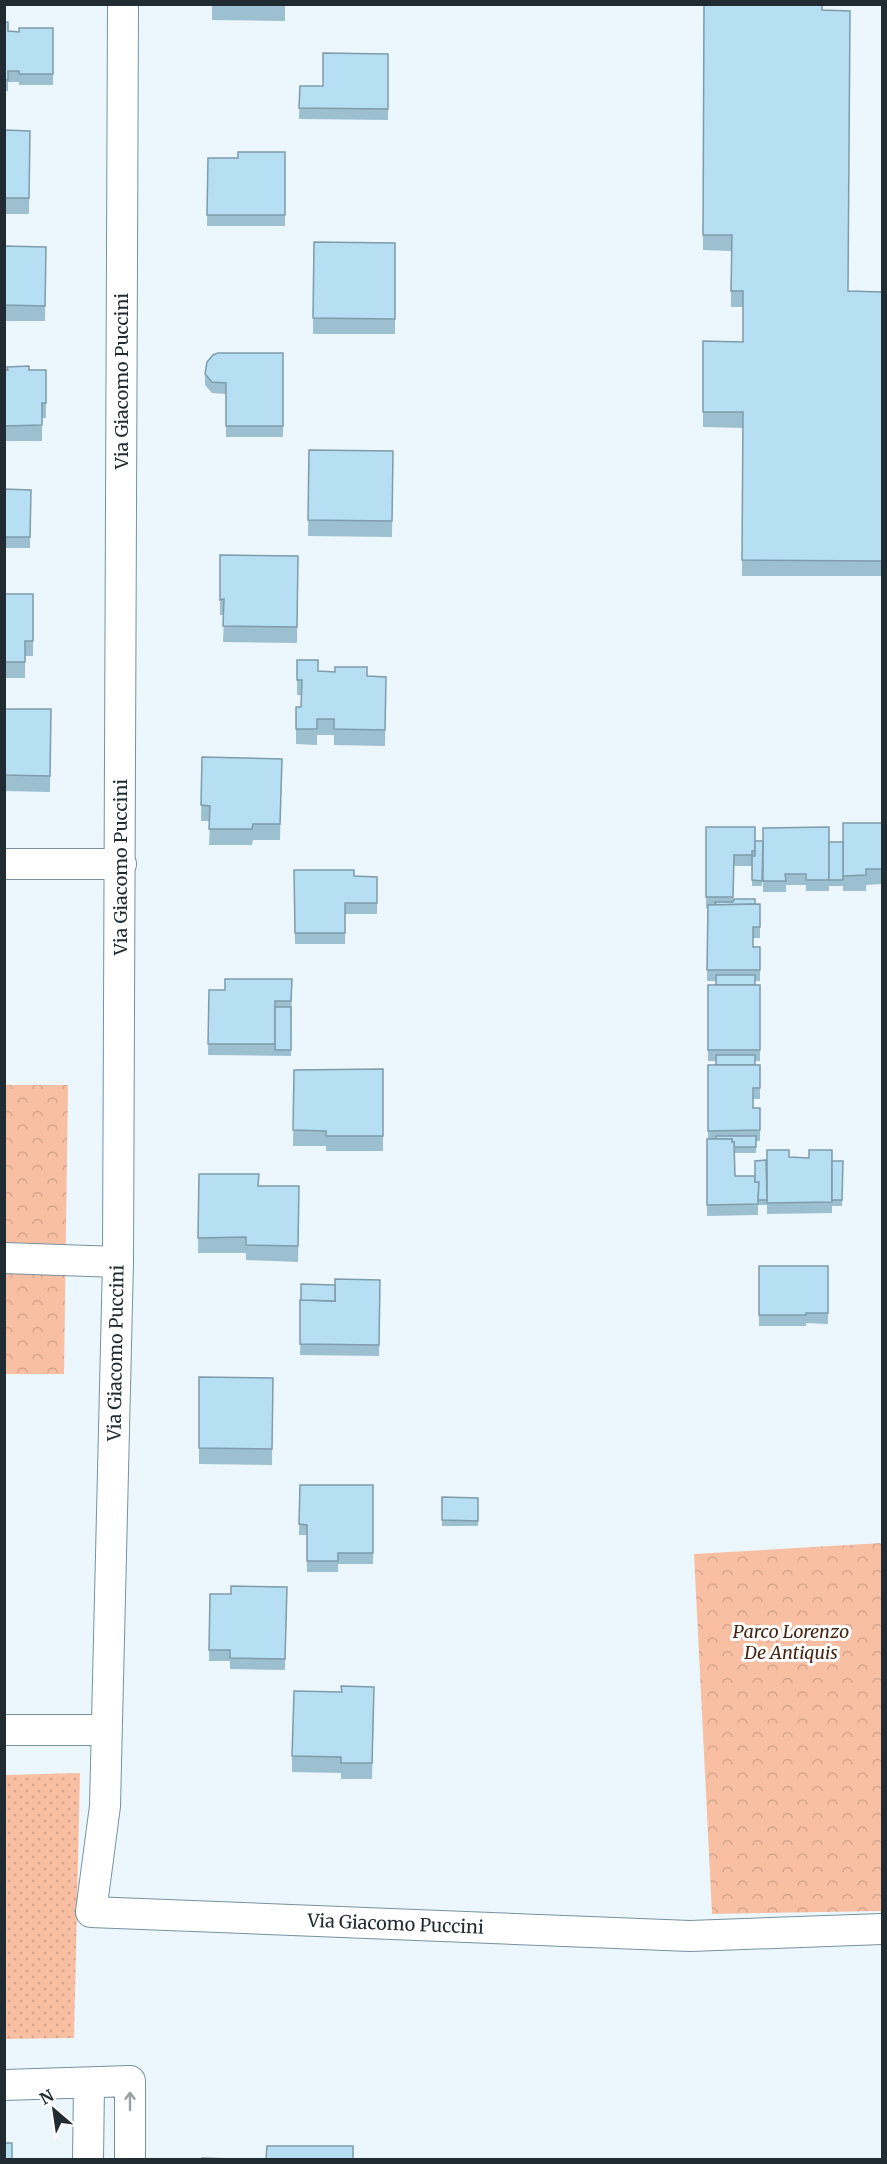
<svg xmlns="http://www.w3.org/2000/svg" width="887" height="2164" viewBox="0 0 887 2164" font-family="Merriweather,serif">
	<defs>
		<pattern id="grass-dots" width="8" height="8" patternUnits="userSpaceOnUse" patternTransform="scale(1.5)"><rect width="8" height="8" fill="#f8bfa3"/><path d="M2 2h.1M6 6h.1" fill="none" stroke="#d4a48d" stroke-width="1.8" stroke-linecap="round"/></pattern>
		<pattern id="park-crowns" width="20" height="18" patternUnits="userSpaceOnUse" patternTransform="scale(1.5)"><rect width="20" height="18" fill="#f8bfa3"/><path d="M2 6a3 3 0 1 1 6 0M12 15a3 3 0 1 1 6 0" fill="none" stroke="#d4a48d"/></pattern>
	</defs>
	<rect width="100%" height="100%" fill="#ebf7fc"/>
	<polygon fill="url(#grass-dots)" points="80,1773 74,2038 5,2039 5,1775"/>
	<g fill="url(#park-crowns)">
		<polygon points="4,1085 68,1085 64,1374 5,1374"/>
		<polygon points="882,1543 882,1911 712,1914 694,1554"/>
	</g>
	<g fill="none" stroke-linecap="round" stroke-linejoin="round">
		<g stroke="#76929f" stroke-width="32">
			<g id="street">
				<path id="s1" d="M123,4L118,1262L105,1806L91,1912L690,1936L882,1929"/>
				<polyline points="4,864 121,864"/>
				<polyline points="4,1258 118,1262"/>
				<polyline points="4,1730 106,1730"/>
				<polyline points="4,2085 130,2081 130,2160"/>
				<polyline points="88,2160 89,2083"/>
			</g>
		</g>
		<use href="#street" stroke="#fff" stroke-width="30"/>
	</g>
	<g fill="#9dc0d1">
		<polygon points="212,4 285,4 285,21 212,20"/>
		<polygon points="704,4 822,10 848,291 882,292 882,576 742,576 743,428 703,427 703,341 743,342 743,307 731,307 731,251 703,250"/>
		<polygon points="4,22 8,31 19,32 53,28 53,85 19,85 19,82 8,82 8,91 4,91"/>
		<polygon points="388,54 388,120 299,119 300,86 323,86"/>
		<polygon points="4,130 30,131 29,214 4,214"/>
		<polygon points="238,152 285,152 285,226 207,226 208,158 238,158"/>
		<polygon points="314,242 395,243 395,334 313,334"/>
		<polygon points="4,246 46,247 45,321 4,321"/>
		<polygon points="283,353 283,437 226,437 226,394 212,393 205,385 205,374"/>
		<polygon points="7,367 29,370 46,370 46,418 42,418 42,441 4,441 4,370 7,370"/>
		<polygon points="309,450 393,451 392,537 308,536"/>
		<polygon points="4,489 31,490 30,548 4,548"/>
		<polygon points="220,555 298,556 297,643 223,642 224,615 220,615"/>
		<polygon points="4,594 33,594 33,656 25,656 25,678 4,678"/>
		<polygon points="297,660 318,671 367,676 386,677 385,746 334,745 334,735 317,735 317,745 296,744 296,707 301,707 301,695 297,695"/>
		<polygon points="4,709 51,709 50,792 4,791"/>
		<polygon points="202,757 282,759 280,840 253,840 252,845 209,845 210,821 201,821"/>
		<polygon points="882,823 882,884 866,885 866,891 843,891 843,886 829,886 829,891 806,891 806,885 786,885 786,892 763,892 763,828 829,842 843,842"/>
		<polygon points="706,827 755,827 755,856 763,841 762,886 752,886 752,866 734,866 733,902 760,904 760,938 753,938 753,947 760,947 760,981 755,981 755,985 760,985 760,1061 755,1061 755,1065 760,1065 760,1099 753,1099 753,1108 760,1108 760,1141 756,1141 756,1153 734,1153 735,1176 755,1176 766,1160 789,1157 809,1158 832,1150 832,1213 767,1214 767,1205 758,1205 758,1215 707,1216 707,1139 708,1139 708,1065 716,1065 716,1061 708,1061 708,985 716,985 716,981 707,981 708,908 706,908"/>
		<polygon points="294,870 354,876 377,877 377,914 345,914 345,944 295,944"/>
		<polygon points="292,979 291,1056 208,1055 209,990 225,990"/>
		<polygon points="383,1069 383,1151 326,1151 326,1146 293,1146 294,1070"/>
		<polygon points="832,1161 843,1161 842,1206 832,1206"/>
		<polygon points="199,1174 259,1186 299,1186 298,1262 246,1260 246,1253 198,1253"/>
		<polygon points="759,1266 828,1266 828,1324 806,1323 806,1326 759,1326"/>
		<polygon points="380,1280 379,1356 300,1355 301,1284 335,1285"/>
		<polygon points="199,1377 273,1378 272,1465 199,1464"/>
		<polygon points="300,1485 373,1485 373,1564 338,1564 338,1572 307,1572 307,1535 299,1535"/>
		<polygon points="442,1497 478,1498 478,1526 442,1526"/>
		<polygon points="287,1587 285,1670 230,1669 230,1661 209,1661 210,1594 231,1594"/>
		<polygon points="374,1703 372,1779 341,1779 341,1773 292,1772 292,1756"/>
	</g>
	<g fill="#b6dff3" stroke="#7f9caa" stroke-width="1.5">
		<polygon points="212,4 285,4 285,5"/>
		<polygon points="704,4 822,4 822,10 850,11 848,291 882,292 882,561 742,560 743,412 703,412 703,341 743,342 743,291 731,291 732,235 703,235"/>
		<polygon points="4,22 8,22 8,31 19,32 19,28 53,28 53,74 19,74 19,71 8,71 8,80 4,80"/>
		<polygon points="323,53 388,54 388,109 299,108 300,86 323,86"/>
		<polygon points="4,130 30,131 29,198 4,198"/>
		<polygon points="238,152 285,152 285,215 207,215 208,158 238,158"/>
		<polygon points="314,242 395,243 395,319 313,318"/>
		<polygon points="4,246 46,247 45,306 4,305"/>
		<polygon points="218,353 283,353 283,426 226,426 226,383 212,382 205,374 207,362 213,355"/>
		<polygon points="29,366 29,370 46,370 46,403 42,403 42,425 4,426 4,370 8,370 7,367"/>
		<polygon points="309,450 393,451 392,521 308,520"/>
		<polygon points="4,489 31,490 30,537 4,537"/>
		<polygon points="220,555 298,556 297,627 223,626 224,599 220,600"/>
		<polygon points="4,594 33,594 33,641 25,641 25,662 4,662"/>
		<polygon points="297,660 318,660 318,671 335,672 335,667 367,667 367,676 386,677 385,730 334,729 334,719 317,719 317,729 296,729 296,707 301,707 302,680 297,680"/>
		<polygon points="4,709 51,709 50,776 4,775"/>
		<polygon points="202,757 282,759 280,824 253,824 252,829 209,829 210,806 201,805"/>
		<polygon points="843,823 882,823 882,869 866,869 866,875 843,876"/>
		<polygon points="706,827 755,827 755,851 752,851 752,855 734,855 733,897 706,897"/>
		<polygon points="829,827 829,880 806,880 806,874 785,874 786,881 763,881 763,828"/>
		<polygon points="755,841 763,841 762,881 752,880 752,856 755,856"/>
		<rect x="829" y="842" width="14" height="38"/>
		<polygon points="294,870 354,870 354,876 377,877 377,903 345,903 345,933 295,933"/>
		<polygon points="734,899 755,899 755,904 716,905 715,902 733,902"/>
		<polygon points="760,904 760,927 753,927 753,947 760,947 760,970 707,970 708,905"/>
		<rect x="716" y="975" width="39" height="10"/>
		<polygon points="225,979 292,979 291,1001 275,1001 275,1044 208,1044 209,990 225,990"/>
		<rect x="708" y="985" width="52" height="65"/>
		<rect x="275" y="1007" width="16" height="43"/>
		<rect x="716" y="1055" width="39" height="10"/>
		<polygon points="708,1065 760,1065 760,1088 753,1088 753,1108 760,1108 760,1130 708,1131"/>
		<polygon points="383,1069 383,1136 326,1136 326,1131 293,1130 294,1070"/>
		<polygon points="716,1136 756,1136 756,1147 734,1147 734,1142 732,1142 732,1139 716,1139"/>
		<polygon points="707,1139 732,1139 732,1142 734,1142 735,1176 755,1176 755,1182 759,1182 758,1204 707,1205"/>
		<polygon points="767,1150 789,1150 789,1157 809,1158 809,1150 832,1150 832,1202 767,1203"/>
		<polygon points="766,1160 767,1200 758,1200 759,1182 755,1182 755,1161"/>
		<polygon points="832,1161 843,1161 842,1200 832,1200"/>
		<polygon points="199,1174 259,1174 258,1186 299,1186 298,1246 246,1245 246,1237 198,1238"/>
		<polygon points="759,1266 828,1266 828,1313 806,1313 806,1315 759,1315"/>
		<polygon points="335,1279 380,1280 379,1345 300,1344 300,1300 335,1301"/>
		<polygon points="301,1284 335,1285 335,1301 301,1300"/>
		<polygon points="199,1377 273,1378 272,1449 199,1448"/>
		<polygon points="300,1485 373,1485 373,1553 338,1553 338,1561 307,1561 307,1525 299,1524"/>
		<polygon points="442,1497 478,1498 478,1521 442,1520"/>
		<polygon points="231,1586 287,1587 285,1659 230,1658 230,1650 209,1650 210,1594 231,1594"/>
		<polygon points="341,1686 374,1687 372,1763 341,1763 341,1757 292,1756 294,1691 342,1692"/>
		<rect x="4" y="2143" width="8" height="17"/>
		<polygon points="267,2146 353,2146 353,2160 266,2160"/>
		<polygon points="202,2158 263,2160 202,2160"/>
	</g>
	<defs><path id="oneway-shaft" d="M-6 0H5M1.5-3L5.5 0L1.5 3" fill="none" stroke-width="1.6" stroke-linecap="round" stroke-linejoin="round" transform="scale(1.5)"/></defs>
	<use stroke="#9ba0a3" href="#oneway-shaft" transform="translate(130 2101) rotate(-90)"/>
	<g text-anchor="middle" stroke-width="6" stroke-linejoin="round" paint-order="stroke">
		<g font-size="18" fill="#212c32" stroke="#fff">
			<text transform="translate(122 381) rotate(-90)" y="6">Via Giacomo Puccini</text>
			<text transform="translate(121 867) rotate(-90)" y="6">Via Giacomo Puccini</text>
			<text transform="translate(116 1353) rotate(-89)" y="6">Via Giacomo Puccini</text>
			<text dy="6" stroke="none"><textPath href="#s1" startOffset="2214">Via Giacomo Puccini</textPath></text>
		</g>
		<g font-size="18" font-style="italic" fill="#482410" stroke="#fff">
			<text x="791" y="1638">Parco Lorenzo<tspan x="791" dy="21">De Antiquis</tspan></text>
		</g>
	</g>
	<rect width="887" height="2164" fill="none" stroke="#212c32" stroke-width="12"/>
	<g transform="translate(54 2110) rotate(331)" stroke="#ffffff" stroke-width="4.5" paint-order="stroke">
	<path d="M0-4.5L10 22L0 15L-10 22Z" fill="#212c32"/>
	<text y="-9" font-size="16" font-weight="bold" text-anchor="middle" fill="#212c32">N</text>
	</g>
</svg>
